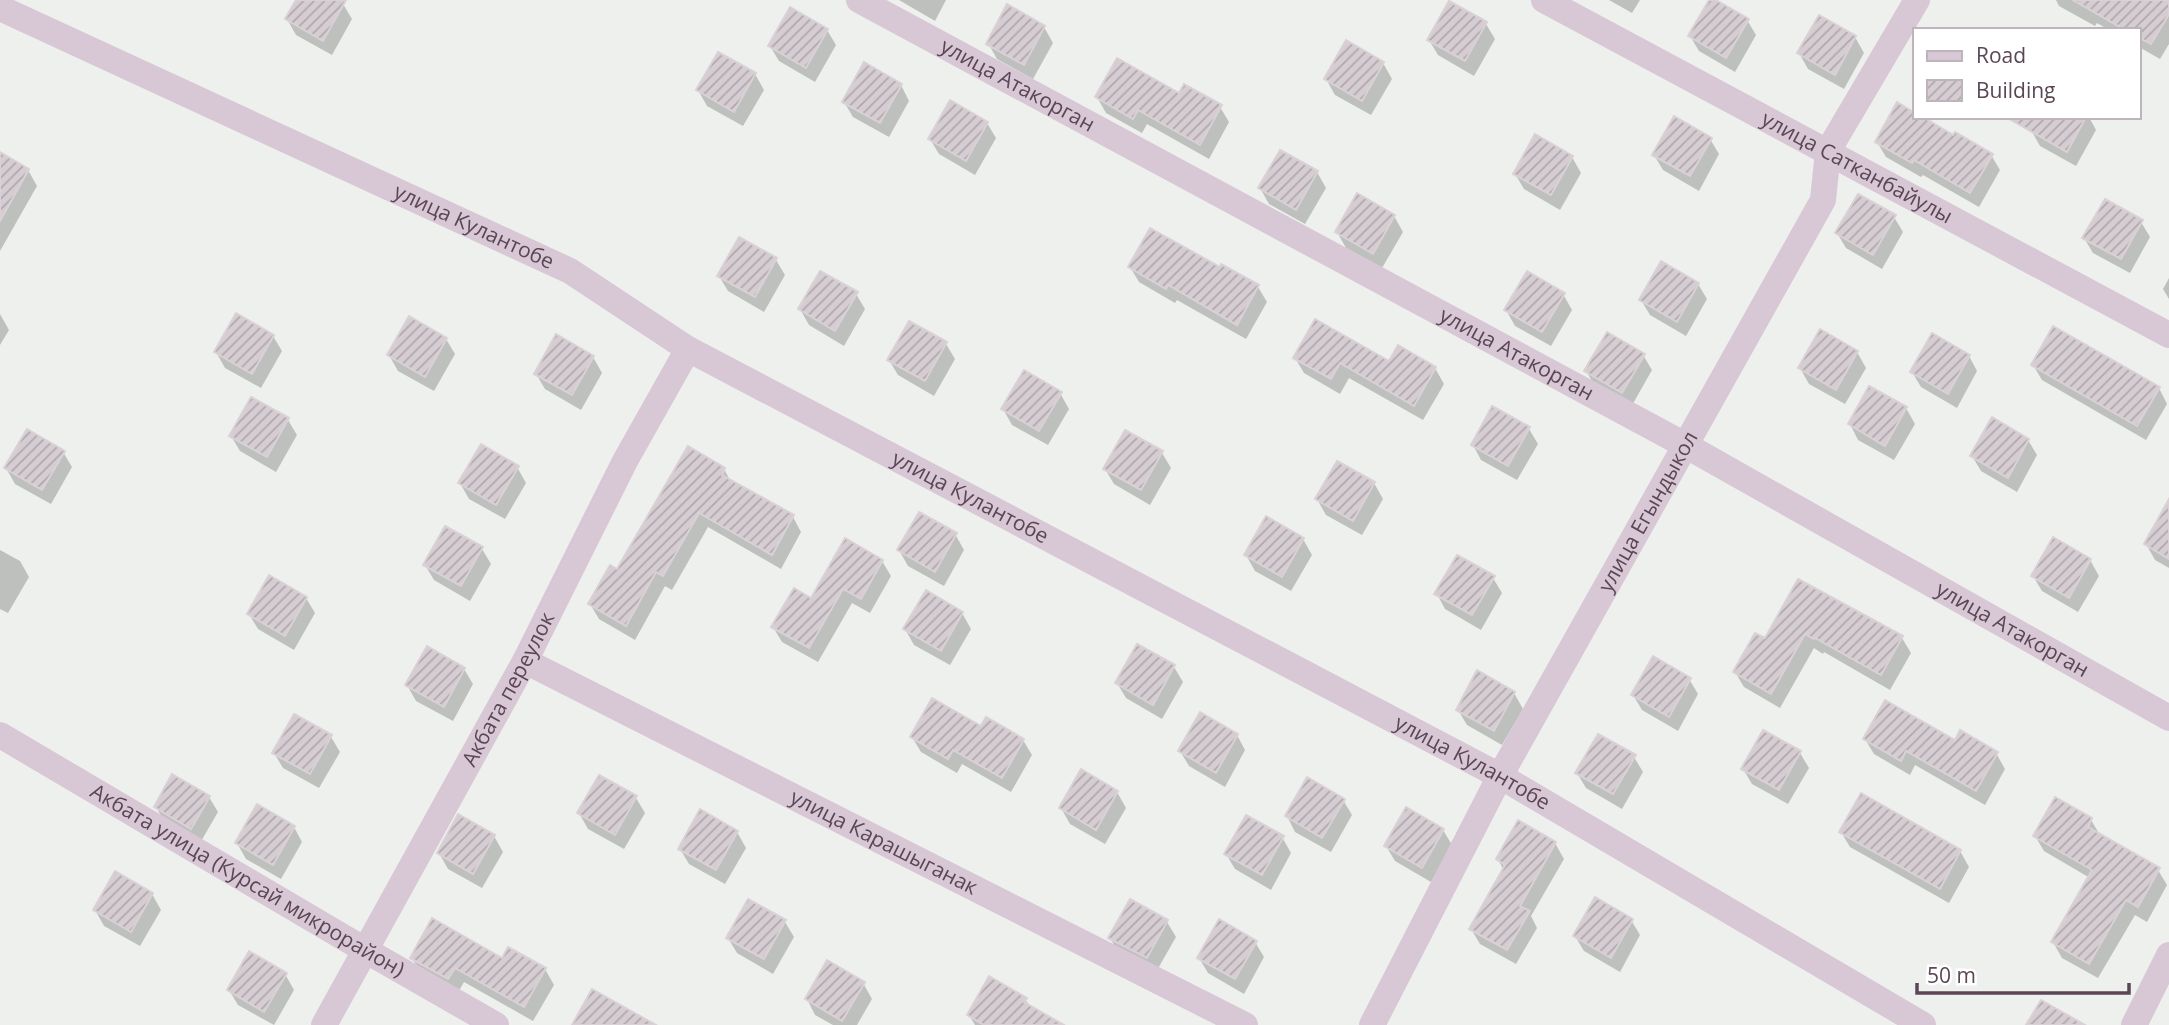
<svg xmlns="http://www.w3.org/2000/svg" width="2169" height="1025" viewBox="0 0 2169 1025" font-family="'Open Sans',sans-serif">
	<defs>
		<pattern id="building-hatch" width="6" height="6" patternUnits="userSpaceOnUse" patternTransform="scale(1.75)"><rect width="6" height="6" fill="#d5cdd2"/><path d="M-1 1l2-2M0 6l6-6M5 7l2-2" fill="none" stroke="#b0a8ad"/></pattern>
	</defs>
	<rect width="100%" height="100%" fill="#eef0ed"/>
	<g fill="#0003">
		<polygon points="298,0 337,0 343,4 352,19 332,55 296,35 287,19"/>
		<polygon points="899,0 946,0 935,21"/>
		<polygon points="1609,0 1640,0 1632,13"/>
		<polygon points="1711,0 1747,20 1756,35 1735,72 1699,51 1690,36"/>
		<polygon points="2056,0 2161,0 2169,5 2169,44 2160,59 2139,47 2139,30 2109,30 2097,23 2095,26 2059,6"/>
		<polygon points="1486,24 1495,39 1474,76 1438,55 1429,40"/>
		<polygon points="1044,27 1053,43 1033,79 997,59 988,43"/>
		<polygon points="827,30 836,45 815,82 779,61 770,46"/>
		<polygon points="1855,37 1864,53 1844,89 1808,69 1799,53"/>
		<polygon points="1383,63 1392,79 1371,115 1335,95 1326,79"/>
		<polygon points="755,74 764,90 743,126 707,106 698,90"/>
		<polygon points="901,85 909,101 889,137 853,117 844,102"/>
		<polygon points="1179,96 1220,107 1229,122 1209,159 1147,124 1142,133 1106,113 1097,97"/>
		<polygon points="1897,105 1915,115 1915,117 1991,155 2000,170 1979,207 1923,175 1921,177 1886,157 1877,142"/>
		<polygon points="2038,117 2089,117 2096,130 2076,166 2040,146 2031,130"/>
		<polygon points="987,123 996,138 975,175 939,154 930,139"/>
		<polygon points="1710,139 1719,154 1699,191 1663,170 1654,155"/>
		<polygon points="1281,152 1317,172 1326,188 1305,224 1269,204 1260,188"/>
		<polygon points="0,154 28,170 37,186 0,251"/>
		<polygon points="1572,157 1581,173 1560,210 1524,189 1515,174"/>
		<polygon points="1394,216 1403,232 1382,268 1346,248 1337,232"/>
		<polygon points="1894,217 1903,232 1882,269 1846,248 1837,233"/>
		<polygon points="2141,222 2150,237 2130,273 2093,253 2084,238"/>
		<polygon points="776,260 785,275 764,312 728,291 719,276"/>
		<polygon points="1130,267 1220,270 1258,287 1267,302 1246,339 1177,300 1175,303 1139,282"/>
		<polygon points="2169,278 2169,299 2163,289"/>
		<polygon points="1698,284 1707,299 1686,336 1650,315 1641,300"/>
		<polygon points="856,294 865,309 844,346 809,325 800,309"/>
		<polygon points="1563,294 1572,310 1551,346 1515,326 1506,310"/>
		<polygon points="0,314 9,330 0,345"/>
		<polygon points="910,323 946,344 955,359 934,396 898,375 889,360"/>
		<polygon points="273,336 282,351 261,388 225,368 216,352"/>
		<polygon points="446,339 455,354 434,391 398,371 389,355"/>
		<polygon points="1857,352 1866,368 1845,404 1809,384 1800,368"/>
		<polygon points="1643,355 1652,370 1631,407 1595,386 1586,371"/>
		<polygon points="1969,356 1977,371 1957,408 1921,387 1912,372"/>
		<polygon points="593,357 602,373 581,410 545,389 536,374"/>
		<polygon points="1295,358 1435,368 1444,384 1423,420 1349,378 1340,394 1304,373"/>
		<polygon points="2033,365 2159,388 2167,404 2146,440 2042,380"/>
		<polygon points="1060,393 1069,409 1048,445 1012,425 1003,409"/>
		<polygon points="1906,408 1915,424 1894,460 1858,440 1850,424"/>
		<polygon points="288,420 297,435 276,472 240,451 231,436"/>
		<polygon points="1529,429 1538,444 1517,480 1481,460 1473,445"/>
		<polygon points="2028,440 2037,455 2017,492 1981,471 1972,456"/>
		<polygon points="63,452 72,467 51,504 15,484 6,468"/>
		<polygon points="1162,453 1171,468 1150,505 1114,484 1105,469"/>
		<polygon points="517,467 526,483 505,519 469,499 460,483"/>
		<polygon points="724,469 731,482 793,517 801,532 781,569 708,527 672,590 665,586 635,640 599,619 590,604 617,571"/>
		<polygon points="1374,483 1383,499 1362,535 1326,515 1317,499"/>
		<polygon points="2169,509 2169,568 2155,560 2146,544"/>
		<polygon points="955,534 964,550 944,586 908,566 899,550"/>
		<polygon points="1303,539 1312,555 1291,591 1255,571 1246,555"/>
		<polygon points="482,549 491,564 470,601 434,580 425,565"/>
		<polygon points="0,550 20,561 29,577 8,613 0,609"/>
		<polygon points="2090,560 2099,576 2078,612 2042,591 2033,576"/>
		<polygon points="882,561 891,576 870,613 852,603 818,662 782,642 773,627 812,600"/>
		<polygon points="1493,578 1502,593 1481,630 1445,609 1437,594"/>
		<polygon points="1799,581 1902,638 1911,653 1890,690 1824,652 1823,654 1814,648 1780,708 1744,687 1735,672 1765,641"/>
		<polygon points="306,598 315,613 294,650 258,629 249,614"/>
		<polygon points="962,613 971,629 950,665 914,645 905,629"/>
		<polygon points="1174,667 1183,682 1162,719 1126,698 1117,683"/>
		<polygon points="464,669 473,684 453,721 416,701 407,685"/>
		<polygon points="1689,679 1698,694 1678,731 1642,710 1633,695"/>
		<polygon points="1514,693 1523,709 1502,745 1467,725 1458,710"/>
		<polygon points="982,728 1023,740 1032,755 1011,792 962,764 957,773 921,752 912,737"/>
		<polygon points="1237,735 1245,750 1225,787 1189,766 1180,751"/>
		<polygon points="331,737 340,752 319,788 283,768 274,753"/>
		<polygon points="1865,739 1955,742 1996,753 2005,769 1985,805 1915,765 1910,775 1874,754"/>
		<polygon points="1800,753 1809,768 1788,804 1752,784 1743,769"/>
		<polygon points="1634,757 1643,772 1622,809 1586,788 1577,773"/>
		<polygon points="1117,792 1126,808 1105,844 1070,824 1061,808"/>
		<polygon points="209,797 218,812 200,843 165,823 156,807"/>
		<polygon points="636,798 645,813 624,849 588,829 579,813"/>
		<polygon points="1343,800 1352,815 1331,852 1295,832 1287,816"/>
		<polygon points="2091,820 2100,835 2158,870 2167,885 2147,922 2135,915 2098,978 2062,958 2053,942 2090,878 2044,851 2035,836"/>
		<polygon points="294,827 302,842 281,879 246,859 237,843"/>
		<polygon points="1443,830 1452,845 1431,882 1395,861 1386,846"/>
		<polygon points="737,832 746,848 725,884 689,864 680,849"/>
		<polygon points="1841,832 1960,851 1969,867 1949,903 1850,847"/>
		<polygon points="494,836 503,852 482,888 448,869 439,853"/>
		<polygon points="1282,837 1291,853 1271,890 1235,869 1226,854"/>
		<polygon points="1555,843 1564,859 1531,916 1537,928 1516,964 1480,944 1471,929 1504,871 1498,859"/>
		<polygon points="152,894 161,910 140,946 104,926 95,910"/>
		<polygon points="749,901 785,922 794,937 773,974 737,953 728,938"/>
		<polygon points="1631,920 1640,935 1620,972 1584,951 1575,936"/>
		<polygon points="1167,922 1176,937 1156,972 1119,953 1110,938"/>
		<polygon points="1255,942 1264,957 1244,994 1208,973 1199,958"/>
		<polygon points="412,958 502,960 545,969 554,985 533,1021 464,982 457,994 421,973"/>
		<polygon points="285,974 294,990 274,1025 238,1005 229,990"/>
		<polygon points="863,983 872,999 857,1025 833,1025 815,1015 807,999"/>
		<polygon points="1025,999 1031,1008 1061,1025 975,1025 969,1015"/>
	</g>
	<g fill="url(#building-hatch)" stroke="#d9d1d6" stroke-width="2">
		<polygon points="296,0 346,0 323,41 285,19"/>
		<polygon points="1709,0 1716,0 1749,19 1726,58 1688,36"/>
		<polygon points="2073,0 2169,0 2169,14 2151,44 2139,38 2139,30 2125,30"/>
		<polygon points="1449,1 1487,22 1465,61 1427,40"/>
		<polygon points="1007,4 1045,26 1024,65 986,44"/>
		<polygon points="790,7 828,29 806,68 768,46"/>
		<polygon points="1819,15 1856,36 1835,75 1797,53"/>
		<polygon points="1346,40 1384,62 1362,101 1324,79"/>
		<polygon points="718,52 756,73 734,112 696,90"/>
		<polygon points="1117,58 1179,93 1184,84 1222,105 1200,145 1138,110 1133,119 1095,97"/>
		<polygon points="864,62 902,84 880,123 842,102"/>
		<polygon points="950,100 988,122 966,161 928,139"/>
		<polygon points="1897,102 1915,113 1915,117 1923,117 1953,135 1955,132 1993,154 1970,193 1914,160 1912,163 1875,142"/>
		<polygon points="1674,116 1712,138 1690,176 1652,155"/>
		<polygon points="2006,117 2086,117 2067,152"/>
		<polygon points="1535,134 1573,156 1551,195 1513,174"/>
		<polygon points="1280,150 1318,171 1296,210 1258,188"/>
		<polygon points="0,152 29,169 0,221"/>
		<polygon points="1357,193 1395,215 1373,254 1335,232"/>
		<polygon points="1858,194 1896,215 1873,255 1835,233"/>
		<polygon points="2105,199 2143,220 2121,259 2082,238"/>
		<polygon points="1150,228 1220,267 1221,264 1259,285 1237,325 1168,285 1166,289 1128,267"/>
		<polygon points="739,237 777,258 755,297 717,276"/>
		<polygon points="1661,261 1699,283 1677,322 1639,300"/>
		<polygon points="820,271 858,292 835,331 798,309"/>
		<polygon points="1527,271 1565,293 1542,332 1504,310"/>
		<polygon points="236,313 274,335 252,374 214,352"/>
		<polygon points="409,316 447,338 425,377 387,355"/>
		<polygon points="1315,319 1389,361 1398,345 1436,367 1414,406 1340,363 1331,379 1293,358"/>
		<polygon points="909,321 947,342 925,381 887,360"/>
		<polygon points="2053,326 2160,387 2137,426 2031,365"/>
		<polygon points="1820,329 1858,351 1836,390 1798,368"/>
		<polygon points="1607,332 1645,354 1622,393 1584,371"/>
		<polygon points="1932,333 1970,355 1948,394 1910,372"/>
		<polygon points="556,334 594,356 572,395 534,374"/>
		<polygon points="1024,370 1062,392 1039,431 1001,409"/>
		<polygon points="1869,386 1907,407 1885,446 1848,424"/>
		<polygon points="251,397 289,418 267,457 229,436"/>
		<polygon points="1492,406 1530,427 1508,466 1471,445"/>
		<polygon points="1992,417 2029,439 2008,478 1970,456"/>
		<polygon points="27,429 65,451 42,490 4,468"/>
		<polygon points="1125,430 1163,451 1141,490 1103,469"/>
		<polygon points="481,444 519,466 496,505 458,483"/>
		<polygon points="688,446 725,468 722,475 794,515 772,555 699,513 663,576 656,572 626,626 588,604 610,565 617,569"/>
		<polygon points="1337,461 1375,482 1353,521 1315,499"/>
		<polygon points="2169,499 2169,559 2144,544"/>
		<polygon points="919,512 957,533 935,572 897,550"/>
		<polygon points="1266,516 1304,538 1282,577 1244,555"/>
		<polygon points="445,526 483,547 461,586 423,565"/>
		<polygon points="2053,537 2091,559 2069,598 2031,576"/>
		<polygon points="845,538 883,560 861,599 843,589 809,648 771,627 794,588 811,598"/>
		<polygon points="1457,555 1495,576 1472,615 1434,594"/>
		<polygon points="269,575 307,597 285,636 247,614"/>
		<polygon points="1798,579 1903,636 1881,675 1815,638 1814,639 1805,634 1771,694 1733,672 1755,633 1765,638"/>
		<polygon points="926,590 963,612 941,651 903,629"/>
		<polygon points="1137,644 1175,665 1153,705 1115,683"/>
		<polygon points="427,646 465,668 444,707 405,685"/>
		<polygon points="1653,656 1691,678 1669,717 1631,695"/>
		<polygon points="1477,670 1515,692 1494,731 1456,710"/>
		<polygon points="932,698 981,726 986,717 1024,739 1002,778 953,750 948,759 910,737"/>
		<polygon points="1885,700 1955,740 1960,730 1998,752 1976,791 1906,751 1901,761 1863,739"/>
		<polygon points="1200,712 1238,734 1216,773 1178,751"/>
		<polygon points="294,714 332,735 310,774 272,753"/>
		<polygon points="1763,730 1801,751 1779,790 1741,769"/>
		<polygon points="1598,734 1636,755 1613,794 1575,773"/>
		<polygon points="1081,769 1118,791 1096,830 1059,808"/>
		<polygon points="172,774 210,796 191,829 154,807"/>
		<polygon points="599,775 637,796 615,835 577,813"/>
		<polygon points="1307,777 1345,799 1322,838 1285,816"/>
		<polygon points="1861,793 1961,850 1940,889 1839,832"/>
		<polygon points="2055,797 2092,818 2088,827 2160,868 2138,907 2126,900 2089,964 2051,942 2092,870 2033,836"/>
		<polygon points="257,804 295,826 273,865 235,843"/>
		<polygon points="1406,807 1444,829 1422,868 1384,846"/>
		<polygon points="700,809 738,831 716,870 678,849"/>
		<polygon points="458,814 495,835 473,874 437,853"/>
		<polygon points="1246,815 1284,836 1262,875 1224,854"/>
		<polygon points="1518,820 1556,842 1520,906 1530,911 1507,950 1469,929 1505,865 1496,859"/>
		<polygon points="115,871 153,893 131,932 93,910"/>
		<polygon points="1595,897 1633,919 1611,958 1573,936"/>
		<polygon points="748,899 786,920 764,959 726,938"/>
		<polygon points="1130,899 1168,920 1147,958 1108,938"/>
		<polygon points="432,918 502,958 508,947 546,968 524,1007 455,968 448,979 410,958"/>
		<polygon points="1219,919 1257,941 1235,979 1197,958"/>
		<polygon points="249,951 287,973 264,1012 227,990"/>
		<polygon points="827,960 865,982 842,1021 805,999"/>
		<polygon points="989,976 1027,998 1024,1002 1064,1025 984,1025 967,1015"/>
		<polygon points="592,989 656,1025 572,1025"/>
		<polygon points="2041,1000 2085,1025 2026,1025"/>
	</g>
	<g fill="none" stroke-linecap="round" stroke-linejoin="round">
		<g stroke="#d8c7d4" stroke-width="26">
			<path id="s1" d="M859,0L1685,445L2169,718"/>
			<path id="s2" d="M1544,0L2169,335"/>
			<path id="s3" d="M0,8L570,271L688,349L1500,776L1923,1025"/>
			<path id="s4" d="M525,661L1245,1025"/>
			<path id="s5" d="M0,735L365,950L496,1025"/>
			<path id="s6" d="M324,1025L525,661L625,461L688,349"/>
			<path id="s7" d="M1372,1025L1500,776L1823,200L1828,151L1917,0"/>
			<polyline points="2134,1025 2169,955"/>
		</g>
	</g>
	<g text-anchor="middle" stroke-width="5" stroke-linejoin="round" paint-order="stroke">
		<g font-size="21" fill="#5b4656" stroke="#fff">
			<text dy="7" stroke="none"><textPath href="#s1" startOffset="180">улица Атакорган</textPath></text>
			<text dy="7" stroke="none"><textPath href="#s2" startOffset="355">улица Сатканбайулы</textPath></text>
			<text dy="7" stroke="none"><textPath href="#s3" startOffset="522">улица Кулантобе</textPath></text>
			<text dy="7" stroke="none"><textPath href="#s1" startOffset="747">улица Атакорган</textPath></text>
			<text dy="7" stroke="none"><textPath href="#s3" startOffset="1088">улица Кулантобе</textPath></text>
			<text dy="7" stroke="none"><textPath href="#s7" startOffset="583">улица Егындыкол</textPath></text>
			<text dy="7" stroke="none"><textPath href="#s1" startOffset="1314">улица Атакорган</textPath></text>
			<text dy="7" stroke="none"><textPath href="#s6" startOffset="383">Акбата переулок</textPath></text>
			<text dy="7" stroke="none"><textPath href="#s3" startOffset="1656">улица Кулантобе</textPath></text>
			<text dy="7" stroke="none"><textPath href="#s4" startOffset="402">улица Карашыганак</textPath></text>
			<text dy="7" stroke="none"><textPath href="#s5" startOffset="287">Акбата улица (Курсай микрорайон)</textPath></text>
		</g>
	</g>
	<rect x="1913" y="28" width="228" height="91" fill="#ffffff" stroke="#bdb5bb" stroke-width="2"/>
	<rect x="1927" y="51" width="35" height="10" fill="#d8c7d4" stroke="#bdb5bb" stroke-width="2"/>
	<text x="1976" y="63" font-size="21" fill="#5b4656">Road</text>
	<rect x="1927" y="80" width="35" height="21" fill="url(#building-hatch)" stroke="#bdb5bb" stroke-width="2"/>
	<text x="1976" y="98" font-size="21" fill="#5b4656">Building</text>
	<path d="M1917 983v10h212v-10" fill="none" stroke="#5b4656" stroke-width="3.5"/>
	<text x="1927" y="983" font-size="21" fill="#5b4656" stroke="#ffffff" stroke-width="5" paint-order="stroke">50 m</text>
</svg>
